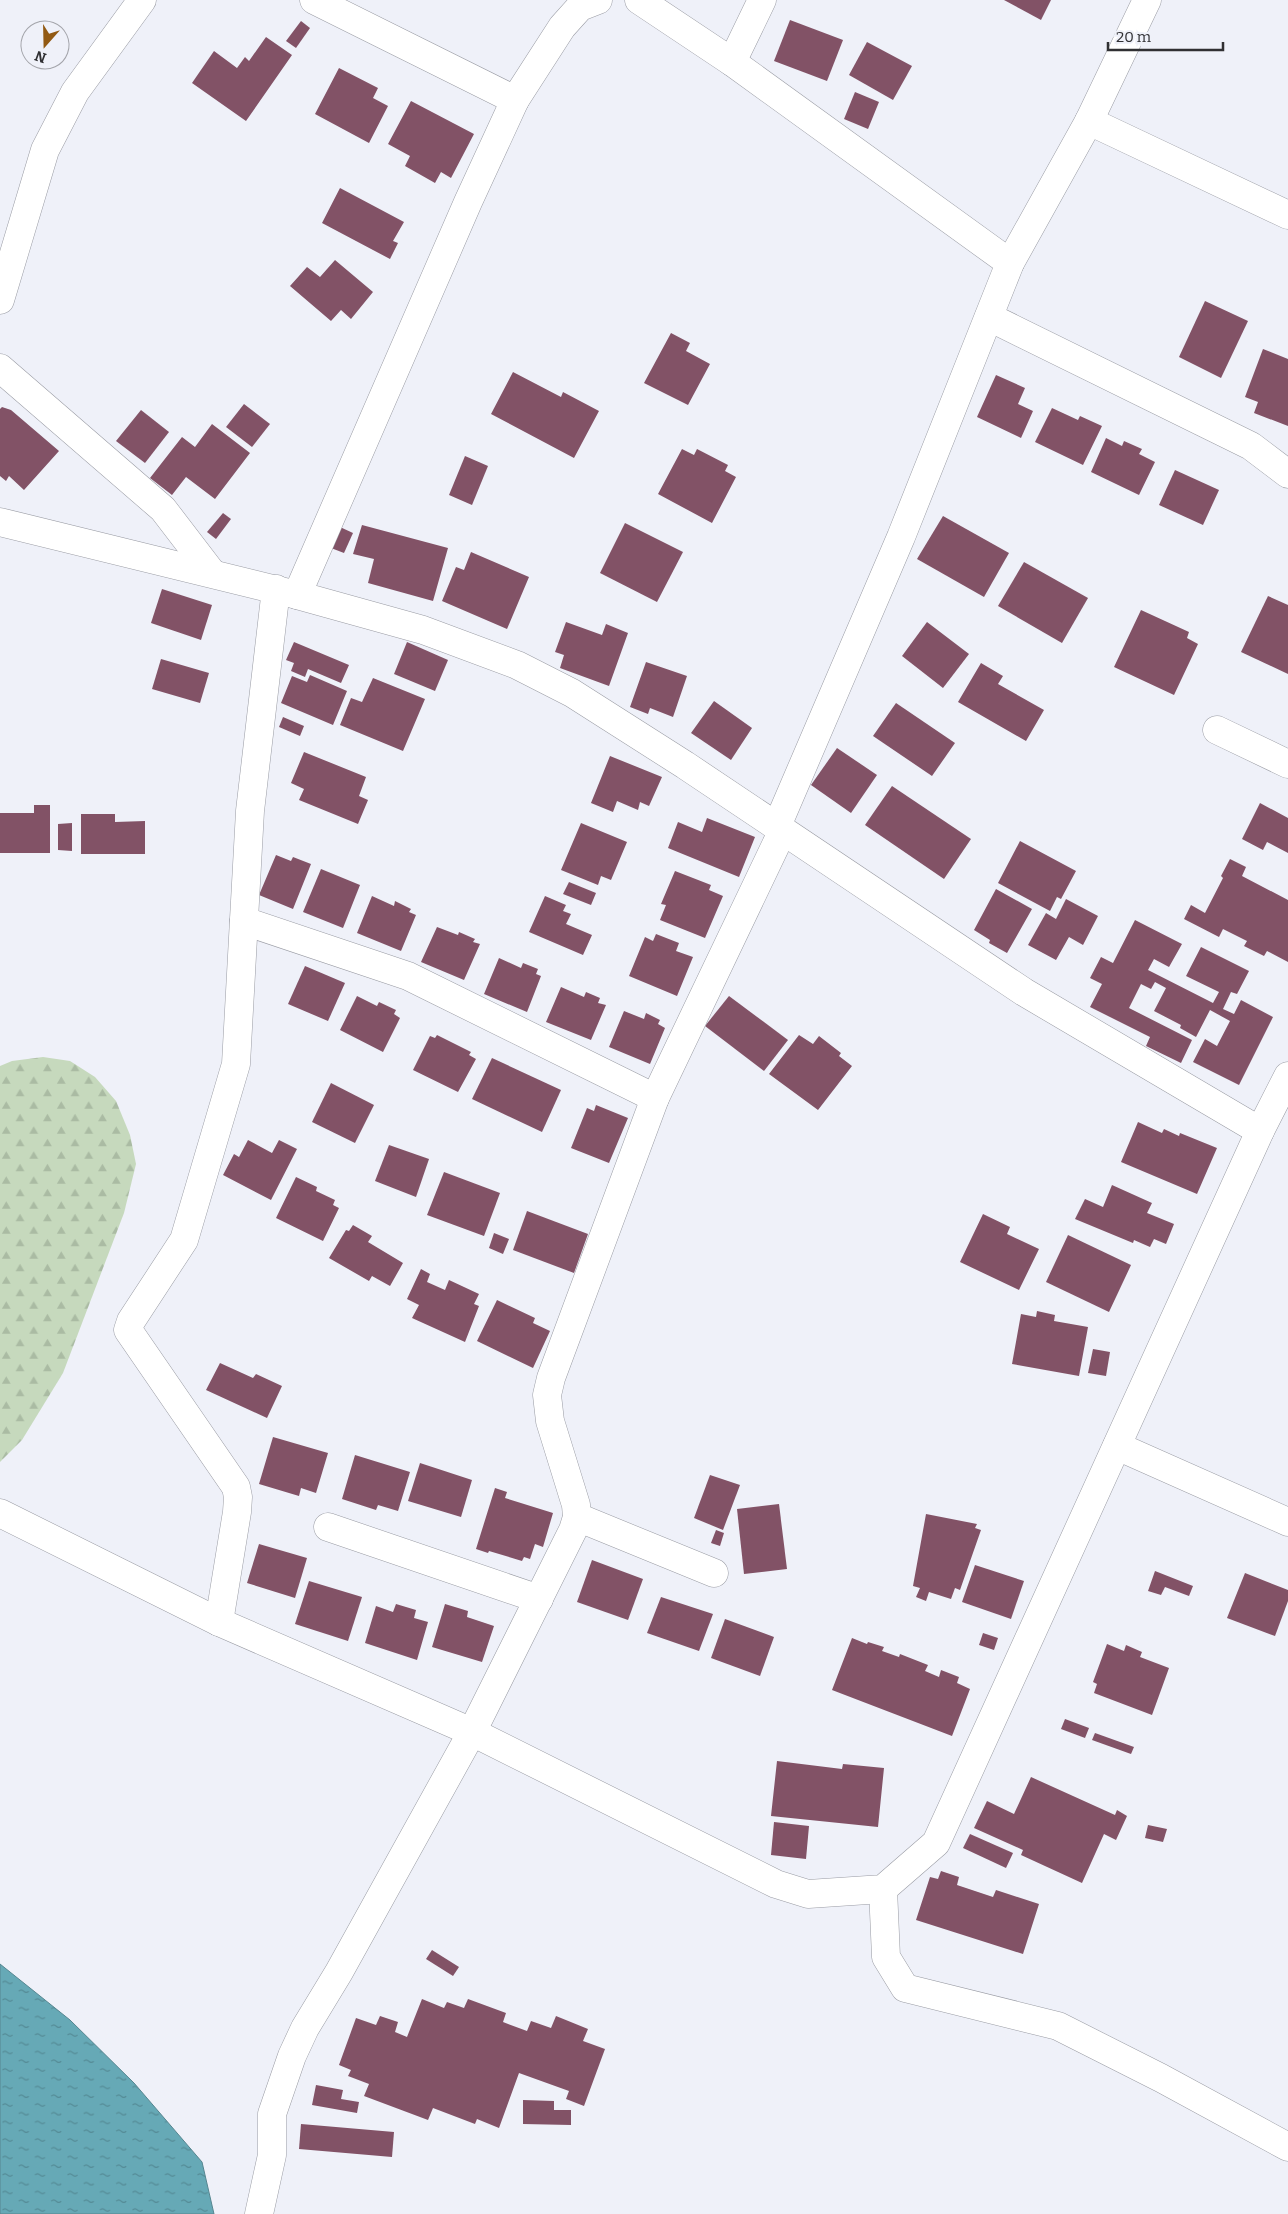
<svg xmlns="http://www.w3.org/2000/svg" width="1288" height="2214" viewBox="0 0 1288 2214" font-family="Bitter,serif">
	<defs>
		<pattern id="forest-firs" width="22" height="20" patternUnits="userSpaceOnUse" patternTransform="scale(1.25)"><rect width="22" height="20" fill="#c6d9bd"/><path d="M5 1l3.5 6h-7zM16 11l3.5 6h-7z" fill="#aabba3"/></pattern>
		<pattern id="water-ripples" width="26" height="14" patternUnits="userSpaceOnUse" patternTransform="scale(1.25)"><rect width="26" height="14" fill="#66a9b6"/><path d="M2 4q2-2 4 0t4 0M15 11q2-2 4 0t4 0" fill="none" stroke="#548a95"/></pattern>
	</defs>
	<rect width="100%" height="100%" fill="#eff1f9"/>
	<polygon fill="url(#forest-firs)" points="43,1057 70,1061 95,1077 116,1101 130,1135 136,1164 124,1213 63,1373 22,1440 0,1462 0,1066 12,1061"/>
	<polygon fill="url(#water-ripples)" stroke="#56858f" points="0,1964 70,2020 134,2083 202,2162 214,2214 0,2214"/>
	<g fill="#825266">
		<polygon points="1004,0 1051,0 1041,20"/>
		<polygon points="790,20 843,40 827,81 774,61"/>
		<polygon points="301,21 310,28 296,48 286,41"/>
		<polygon points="266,37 292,55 246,121 192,83 214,51 237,68 245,57 249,61"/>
		<polygon points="867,42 912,66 893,100 849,75"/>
		<polygon points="339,68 378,88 373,98 388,106 369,143 315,114"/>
		<polygon points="855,92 879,102 868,129 844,119"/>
		<polygon points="411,101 474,134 451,178 441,172 435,183 405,166 410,156 388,144"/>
		<polygon points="340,188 404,222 393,241 398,243 390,259 322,223"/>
		<polygon points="335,260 373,292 351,319 341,310 331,321 290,286 307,267 320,277"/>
		<polygon points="1205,301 1248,321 1221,378 1179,357"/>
		<polygon points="671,333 690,343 686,351 710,364 688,405 644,383"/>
		<polygon points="1263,349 1288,359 1288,426 1254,413 1258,402 1245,397"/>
		<polygon points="513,372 561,397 563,392 599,411 574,458 491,414"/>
		<polygon points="996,375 1025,388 1018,404 1033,411 1021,438 977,417"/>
		<polygon points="244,404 270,424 252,447 226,427"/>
		<polygon points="2,407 11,410 59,451 24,490 9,476 6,481 0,476 0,409"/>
		<polygon points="1052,408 1078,420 1080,416 1102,426 1083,465 1035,442"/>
		<polygon points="141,410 169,432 145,463 116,441"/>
		<polygon points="212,424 250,453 215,499 186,477 172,495 150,478 182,437 195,447"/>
		<polygon points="1106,438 1122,446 1124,441 1142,449 1139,454 1155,462 1139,495 1091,472"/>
		<polygon points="682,449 694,455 697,449 728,465 725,471 736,477 712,523 658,494"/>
		<polygon points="465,456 488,466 472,505 449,495"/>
		<polygon points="1175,470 1219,490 1203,525 1159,505"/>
		<polygon points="223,513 231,519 216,539 207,532"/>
		<polygon points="943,516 1009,553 984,597 917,559"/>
		<polygon points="625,523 683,552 657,602 600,573"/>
		<polygon points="362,525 448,548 433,601 368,583 374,559 353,554"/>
		<polygon points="340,527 353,533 344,553 331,548"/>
		<polygon points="471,552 529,577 507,629 442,601 456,567 464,570"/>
		<polygon points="1024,562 1088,598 1062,643 998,606"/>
		<polygon points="162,589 212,605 201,640 151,623"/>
		<polygon points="1268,596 1288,605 1288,674 1241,652"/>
		<polygon points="1141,610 1189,632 1187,638 1198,644 1174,695 1114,667"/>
		<polygon points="566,622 602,635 606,624 628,633 609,686 560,668 564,655 555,652"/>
		<polygon points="927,622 969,654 943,688 902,656"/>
		<polygon points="294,642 349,665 341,683 308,669 305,677 291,671 294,663 286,660"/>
		<polygon points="407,642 448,660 435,691 394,674"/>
		<polygon points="161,659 209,673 200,703 152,689"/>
		<polygon points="646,662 687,676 673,717 650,708 648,714 630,707"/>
		<polygon points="981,663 1003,676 998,684 1044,710 1026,741 958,702"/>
		<polygon points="310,675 347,691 333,725 281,703 292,676 307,682"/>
		<polygon points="373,678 425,699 403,751 340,725 351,698 362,702"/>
		<polygon points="714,701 752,728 731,760 691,733"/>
		<polygon points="896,703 955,743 932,776 873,736"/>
		<polygon points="283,717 304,726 300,736 279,727"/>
		<polygon points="837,748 877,775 851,813 811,785"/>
		<polygon points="304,752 366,777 359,796 368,800 358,824 299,800 304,789 291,783"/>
		<polygon points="610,756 662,777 649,806 640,802 638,810 617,801 613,812 591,803"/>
		<polygon points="892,786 971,839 944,879 865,825"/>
		<polygon points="1260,803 1288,818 1288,853 1267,842 1263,850 1242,839"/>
		<polygon points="34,805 50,805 50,853 0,853 0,813 34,813"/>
		<polygon points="81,814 115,814 115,822 145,821 145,854 81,854"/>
		<polygon points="707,818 755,837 739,877 668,848 678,822 702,832"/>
		<polygon points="72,823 72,851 58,850 58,824"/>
		<polygon points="581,823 627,842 611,880 601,876 598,885 561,870"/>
		<polygon points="1020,841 1076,871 1061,899 1057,897 1050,911 998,883"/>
		<polygon points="276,855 291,861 293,857 311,864 293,909 259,895"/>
		<polygon points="1230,859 1246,867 1242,876 1288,900 1288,962 1267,951 1264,956 1244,946 1247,941 1223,929 1219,937 1184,919 1191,905 1205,913 1223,878 1221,876"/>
		<polygon points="321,869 360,885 343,928 303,912"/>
		<polygon points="675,871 711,885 709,890 723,896 705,938 660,920 666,905 661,904"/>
		<polygon points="569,882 596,893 591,905 563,894"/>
		<polygon points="996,889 1032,909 1007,953 989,943 990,940 974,930"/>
		<polygon points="372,896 394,906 395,901 411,909 409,912 416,915 401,951 357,933"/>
		<polygon points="545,896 566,905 563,911 571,914 566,924 592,935 583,955 529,932"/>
		<polygon points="1066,899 1098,916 1083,945 1069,937 1056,960 1028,945 1046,913 1056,919"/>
		<polygon points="1135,920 1182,944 1169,967 1154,959 1148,970 1213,1003 1219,992 1186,976 1201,947 1249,971 1237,994 1231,992 1223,1009 1234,1014 1241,1000 1273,1017 1239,1085 1193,1062 1205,1039 1217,1046 1230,1021 1210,1010 1196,1037 1180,1028 1181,1025 1154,1011 1166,988 1155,982 1151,989 1141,984 1129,1008 1192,1040 1181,1063 1146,1046 1150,1037 1090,1007 1102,984 1090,978 1101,957 1113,963"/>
		<polygon points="437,927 458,935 459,932 475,939 473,942 480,944 464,980 421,962"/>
		<polygon points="656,934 679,943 676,951 693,957 677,996 629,976 645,937 653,941"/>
		<polygon points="499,958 521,968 523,963 538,969 536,974 541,976 527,1012 484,994"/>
		<polygon points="305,966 345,983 328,1021 288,1004"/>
		<polygon points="561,987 584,997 586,992 600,998 598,1003 606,1005 591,1040 546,1022"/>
		<polygon points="357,996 377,1006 379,1002 396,1010 394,1014 400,1018 383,1052 340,1030"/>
		<polygon points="729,996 788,1040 764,1071 705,1026"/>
		<polygon points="624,1011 644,1019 646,1013 660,1020 658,1024 665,1028 650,1064 609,1047"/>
		<polygon points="437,1035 471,1052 469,1055 476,1059 458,1092 413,1070 430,1036 435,1038"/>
		<polygon points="799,1035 813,1044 819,1036 841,1053 839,1056 852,1066 818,1110 769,1074"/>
		<polygon points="492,1058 561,1090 542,1132 472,1099"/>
		<polygon points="331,1083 374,1105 355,1143 312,1122"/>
		<polygon points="596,1105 628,1118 609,1163 571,1148 587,1108 594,1111"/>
		<polygon points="1138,1122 1162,1133 1164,1129 1179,1136 1180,1133 1217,1148 1197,1194 1121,1162"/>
		<polygon points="248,1140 272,1153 279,1140 297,1149 271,1200 223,1175 234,1154 239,1157"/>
		<polygon points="389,1145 429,1159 416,1197 375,1181"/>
		<polygon points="444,1172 500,1193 484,1236 427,1215"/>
		<polygon points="296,1177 317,1187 316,1191 335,1200 333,1205 339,1208 323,1241 276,1218"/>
		<polygon points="1112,1185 1152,1203 1147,1213 1174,1224 1166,1244 1154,1239 1150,1247 1134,1240 1133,1243 1075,1219 1085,1199 1103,1207"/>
		<polygon points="527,1211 588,1234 574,1273 513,1250"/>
		<polygon points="983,1214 1010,1227 1007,1234 1039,1249 1019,1290 960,1262"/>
		<polygon points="353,1225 372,1236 368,1242 403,1263 390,1286 372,1276 369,1281 329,1258 346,1230 349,1231"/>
		<polygon points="494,1233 509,1239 503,1254 489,1248"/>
		<polygon points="1068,1235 1131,1265 1109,1312 1046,1282"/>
		<polygon points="421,1269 430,1274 427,1282 445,1290 449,1280 479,1294 474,1304 479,1306 465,1342 412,1318 419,1305 407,1299"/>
		<polygon points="497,1300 535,1318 533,1323 550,1331 533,1368 477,1341"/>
		<polygon points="1037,1311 1055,1315 1054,1321 1088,1327 1079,1376 1012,1364 1021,1314 1036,1317"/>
		<polygon points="1093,1349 1110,1352 1106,1376 1088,1373"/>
		<polygon points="220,1363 253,1378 256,1374 282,1386 267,1418 206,1390"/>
		<polygon points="273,1437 328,1453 316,1493 301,1488 299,1496 259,1484"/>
		<polygon points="355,1455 410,1472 398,1511 378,1505 376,1510 342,1499"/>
		<polygon points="420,1463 472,1480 461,1517 408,1501"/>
		<polygon points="710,1475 740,1485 723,1530 694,1518"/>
		<polygon points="495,1488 507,1492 505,1498 553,1513 543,1547 535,1544 530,1559 524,1557 522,1561 489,1551 488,1553 476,1549"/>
		<polygon points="779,1504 787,1569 744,1574 737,1509"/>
		<polygon points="926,1514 977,1524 975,1528 981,1530 960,1590 955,1588 951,1599 929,1592 926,1601 916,1597 920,1588 913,1586"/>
		<polygon points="716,1530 724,1533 720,1546 711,1543"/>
		<polygon points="259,1544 307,1558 295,1598 247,1583"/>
		<polygon points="592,1560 643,1579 628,1620 577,1602"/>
		<polygon points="975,1565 1024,1581 1011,1619 962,1602"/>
		<polygon points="1155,1571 1193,1586 1189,1596 1165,1587 1161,1595 1148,1591"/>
		<polygon points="1245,1573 1288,1590 1288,1601 1275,1636 1227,1618"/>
		<polygon points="309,1581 362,1597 348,1641 295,1624"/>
		<polygon points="661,1597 713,1614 699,1651 647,1633"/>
		<polygon points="396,1604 416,1610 414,1618 428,1622 417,1660 365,1643 376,1606 393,1612"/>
		<polygon points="445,1604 468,1611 467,1617 494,1626 482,1662 432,1647"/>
		<polygon points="725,1619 774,1637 760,1676 711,1658"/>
		<polygon points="983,1633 998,1638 994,1650 979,1645"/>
		<polygon points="852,1638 867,1644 868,1642 884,1647 882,1651 899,1657 900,1654 928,1665 925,1671 939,1677 941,1670 959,1677 957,1683 970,1689 952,1736 832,1690"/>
		<polygon points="1107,1644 1124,1651 1126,1645 1142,1652 1140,1657 1169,1668 1152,1715 1094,1693 1097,1684 1093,1682"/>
		<polygon points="1065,1719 1089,1728 1085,1738 1061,1729"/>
		<polygon points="1095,1733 1134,1747 1131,1754 1092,1740"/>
		<polygon points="777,1761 842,1769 843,1764 884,1768 878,1827 771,1816"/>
		<polygon points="1031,1777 1115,1815 1117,1810 1127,1816 1116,1840 1104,1834 1082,1883 1021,1855 1023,1850 974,1828 987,1801 1014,1814"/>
		<polygon points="774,1822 809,1826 806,1859 771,1855"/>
		<polygon points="1148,1825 1167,1829 1163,1842 1145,1838"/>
		<polygon points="970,1834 1013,1853 1006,1868 963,1848"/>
		<polygon points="941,1871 959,1877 957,1885 993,1897 996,1890 1039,1904 1023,1954 916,1920 930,1877 938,1879"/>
		<polygon points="432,1950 459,1967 453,1976 426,1959"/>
		<polygon points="422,1999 444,2008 447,2002 464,2008 468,1999 506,2013 503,2022 527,2031 531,2021 551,2028 556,2016 588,2029 583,2041 605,2049 584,2106 566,2099 569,2091 519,2073 499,2128 477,2119 475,2124 433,2108 428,2120 364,2096 369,2084 348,2076 351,2070 339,2065 356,2018 376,2025 380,2016 398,2022 395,2032 407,2037"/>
		<polygon points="316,2085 343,2090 341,2099 359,2102 357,2113 312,2105"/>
		<polygon points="523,2100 554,2101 554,2110 571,2110 571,2125 523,2124"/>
		<polygon points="301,2124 394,2132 392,2157 299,2149"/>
	</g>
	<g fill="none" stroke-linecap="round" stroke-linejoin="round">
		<g stroke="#9a9ca4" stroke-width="29">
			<g id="minor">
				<polyline points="314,0 515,100"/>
				<polyline points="639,0 732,62 1010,263"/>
				<polyline points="732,62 762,0"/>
				<polyline points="1089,121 1288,215"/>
				<polyline points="0,300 45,150 75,92 142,0"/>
				<polyline points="989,317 1251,446 1288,474"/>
				<polyline points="0,368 163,509 212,573"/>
				<polyline points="0,522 297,595 423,630 517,665 572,693 685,765 1024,992 1260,1131"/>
				<polyline points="297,595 468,202 515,100 562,27 580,7 598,0"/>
				<polyline points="1217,730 1288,764"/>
				<polyline points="777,826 901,537 1010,263 1089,121 1147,0"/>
				<polyline points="244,921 408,976 655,1098"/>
				<polyline points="1117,1446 1288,1522"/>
				<polyline points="0,1513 219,1622 472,1732 776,1884 808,1894 883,1889 936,1843 1260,1131 1288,1076"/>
				<polyline points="577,1517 714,1573"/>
				<polyline points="328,1527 539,1599"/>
				<polyline points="219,1622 237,1512 238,1497 236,1487 128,1330 131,1321 184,1240 236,1064 250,811 276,589"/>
				<polyline points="883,1889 886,1957 905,1988 1058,2026 1161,2078 1288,2147"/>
				<polyline points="259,2214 272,2155 272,2114 292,2056 305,2028 339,1972 472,1732 573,1530 577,1517 576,1505 550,1421 547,1395 551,1378 655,1098 783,830"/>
			</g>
		</g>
		<use href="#minor" stroke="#fff" stroke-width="28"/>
	</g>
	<g transform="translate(45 45) rotate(200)"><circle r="24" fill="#eff1f9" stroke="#a3a4aa"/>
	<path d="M0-4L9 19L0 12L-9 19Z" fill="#925a13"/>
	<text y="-8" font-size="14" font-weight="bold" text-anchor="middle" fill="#303033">N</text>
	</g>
	<path d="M1108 42v8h115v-8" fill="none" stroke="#303033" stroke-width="2.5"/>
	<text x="1116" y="42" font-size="15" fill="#303033" stroke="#eff1f9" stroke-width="4" paint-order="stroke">20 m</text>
</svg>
